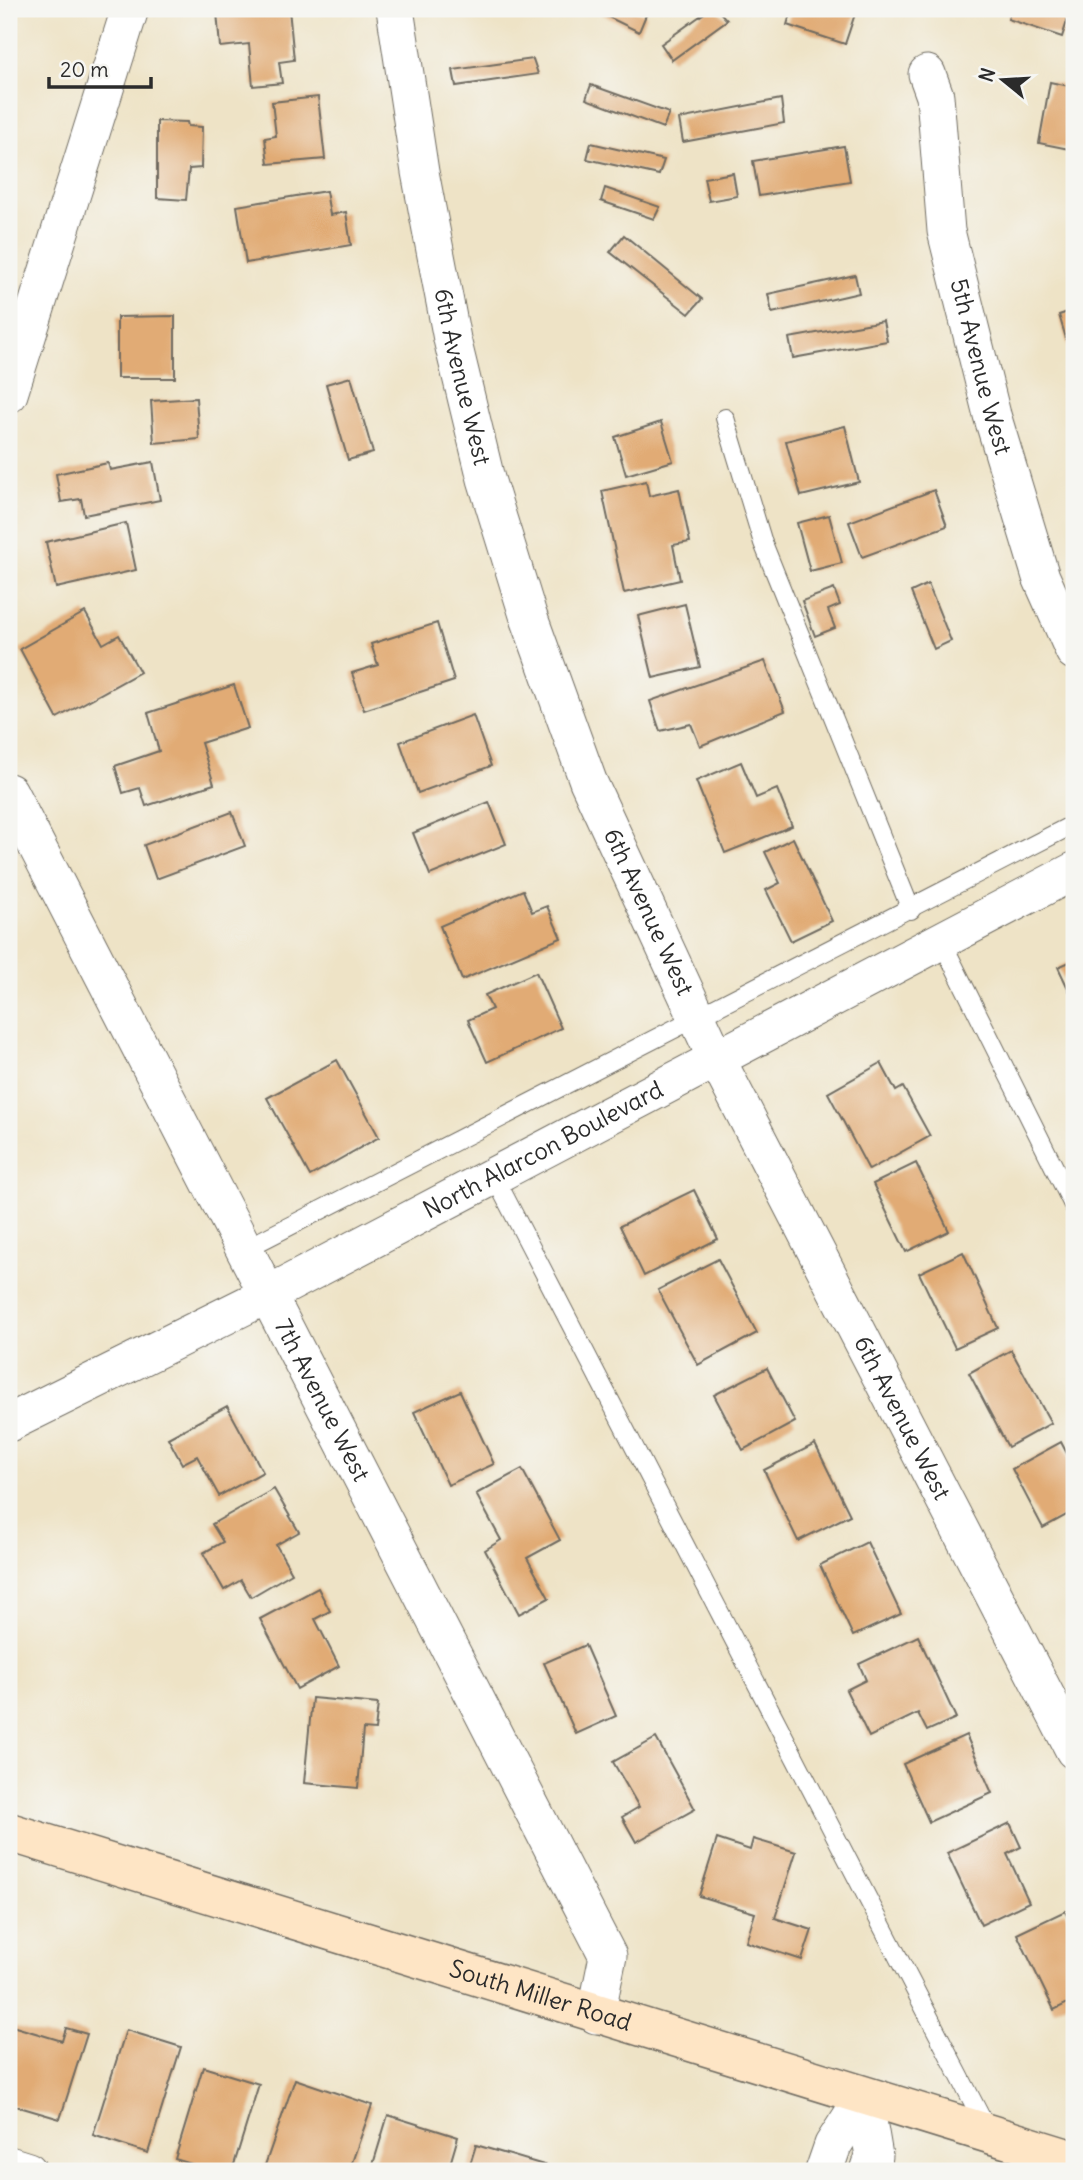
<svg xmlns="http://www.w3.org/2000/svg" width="1083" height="2180" viewBox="0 0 1083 2180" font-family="Delius,sans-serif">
	<rect width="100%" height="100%" fill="#f6f6f2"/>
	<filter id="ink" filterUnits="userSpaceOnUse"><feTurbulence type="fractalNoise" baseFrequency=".0143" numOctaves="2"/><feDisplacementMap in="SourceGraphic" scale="14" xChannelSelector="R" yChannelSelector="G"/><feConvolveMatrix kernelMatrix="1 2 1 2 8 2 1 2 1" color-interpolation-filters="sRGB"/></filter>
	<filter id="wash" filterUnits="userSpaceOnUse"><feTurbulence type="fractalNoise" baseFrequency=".00686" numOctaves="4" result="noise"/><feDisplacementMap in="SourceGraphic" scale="28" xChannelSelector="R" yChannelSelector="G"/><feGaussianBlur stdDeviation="1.57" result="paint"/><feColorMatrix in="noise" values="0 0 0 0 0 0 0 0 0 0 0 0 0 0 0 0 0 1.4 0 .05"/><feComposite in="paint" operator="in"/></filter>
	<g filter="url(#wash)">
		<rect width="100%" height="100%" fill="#eee3c6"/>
		<g id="blocks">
			<g fill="#e1ab75">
				<polygon points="247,9 289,9 294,60 279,62 282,83 253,86 249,44 220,47 217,12"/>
				<polygon points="592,9 633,9 646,15 639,32"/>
				<polygon points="710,9 717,9 727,20 672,60 661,44"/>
				<polygon points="784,9 850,9 856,11 845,44 787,25 791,11"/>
				<polygon points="1011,9 1071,9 1062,37 1008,19"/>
				<polygon points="533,59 538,74 456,86 453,70"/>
				<polygon points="1050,82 1074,87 1074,150 1039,143"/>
				<polygon points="591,85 669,113 663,128 586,99"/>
				<polygon points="318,97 325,159 268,164 265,138 276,136 272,102"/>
				<polygon points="781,99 784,123 683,142 679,119"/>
				<polygon points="157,121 187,122 188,126 202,127 201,168 189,169 186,200 157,198"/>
				<polygon points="591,143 664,160 659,175 587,159"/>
				<polygon points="844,146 850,181 759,196 753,161"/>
				<polygon points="733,173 737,196 709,201 704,178"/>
				<polygon points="605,188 660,207 654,219 601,201"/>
				<polygon points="326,191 330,215 346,212 351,245 246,263 237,206"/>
				<polygon points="624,235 702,299 689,314 610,252"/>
				<polygon points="855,275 859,293 772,313 768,294"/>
				<polygon points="1074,310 1074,365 1059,315"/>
				<polygon points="175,316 175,378 117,378 117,317"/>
				<polygon points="883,321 887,341 793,358 789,338"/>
				<polygon points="351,377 373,453 348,460 326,384"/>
				<polygon points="196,398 199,439 154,443 151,401"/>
				<polygon points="661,422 673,461 626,475 615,437"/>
				<polygon points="845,426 859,482 801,496 786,441"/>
				<polygon points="153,462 160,500 84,515 81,499 61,502 56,474 108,463 110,470"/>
				<polygon points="646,481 649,496 679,489 690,542 673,545 680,580 624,593 602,491"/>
				<polygon points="934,490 947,526 862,557 849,522"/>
				<polygon points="829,515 842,563 810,571 797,523"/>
				<polygon points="126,523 136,570 56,588 46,542"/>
				<polygon points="928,584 951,641 934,649 911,592"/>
				<polygon points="834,589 840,605 828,610 835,628 815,636 802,601"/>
				<polygon points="685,604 700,667 653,678 638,616"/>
				<polygon points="85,612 103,644 119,635 140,672 57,718 20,649"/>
				<polygon points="437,623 454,681 364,710 352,673 378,665 371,644"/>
				<polygon points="765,661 785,711 700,746 691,724 660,731 650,701"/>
				<polygon points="234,685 248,728 201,743 214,784 146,806 140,788 123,793 115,766 159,751 148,713"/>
				<polygon points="473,715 491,766 418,793 400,742"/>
				<polygon points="741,762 756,798 777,789 792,826 725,853 696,781"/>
				<polygon points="489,802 506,844 430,875 413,833"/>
				<polygon points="232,812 245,846 156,879 144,845"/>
				<polygon points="793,838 832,921 791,941 766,890 780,883 765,852"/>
				<polygon points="523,890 532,912 547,906 561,938 462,980 440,926"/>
				<polygon points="1074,960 1074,1001 1058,967"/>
				<polygon points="536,972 561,1028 487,1062 468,1020 492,1009 485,995"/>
				<polygon points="337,1060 379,1137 310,1176 267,1098"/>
				<polygon points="881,1063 896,1091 903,1087 930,1136 869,1170 828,1093"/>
				<polygon points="916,1163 949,1231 906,1252 873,1184"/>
				<polygon points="694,1190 718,1239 644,1276 620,1226"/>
				<polygon points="963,1252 998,1328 955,1348 919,1273"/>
				<polygon points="718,1259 757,1333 698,1365 658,1290"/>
				<polygon points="1011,1350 1051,1423 1008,1447 969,1373"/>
				<polygon points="767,1368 795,1422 743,1450 714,1395"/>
				<polygon points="460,1391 494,1464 448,1485 414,1412"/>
				<polygon points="227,1406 263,1472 219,1496 197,1456 182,1464 168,1438"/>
				<polygon points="1061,1442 1074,1467 1074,1511 1043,1528 1012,1469"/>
				<polygon points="815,1444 850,1515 798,1541 764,1470"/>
				<polygon points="522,1469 560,1540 527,1558 549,1598 519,1614 485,1550 501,1540 476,1494"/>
				<polygon points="274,1489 299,1532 276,1545 292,1573 251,1597 241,1580 224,1590 203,1553 223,1542 212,1524"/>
				<polygon points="867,1542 901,1614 853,1636 820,1565"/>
				<polygon points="1074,1560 1074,1580 1066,1564"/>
				<polygon points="318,1588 330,1611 315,1619 339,1666 297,1689 260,1619"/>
				<polygon points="918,1636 956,1718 927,1731 918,1713 869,1737 846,1690 866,1680 859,1664"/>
				<polygon points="585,1645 616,1716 576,1734 544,1663"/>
				<polygon points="312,1698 378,1704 375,1730 363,1729 358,1788 304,1783"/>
				<polygon points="966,1735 992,1793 929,1822 903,1764"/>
				<polygon points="656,1738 695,1809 636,1842 622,1817 639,1807 613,1762"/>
				<polygon points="1010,1823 1021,1847 1007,1854 1029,1902 981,1925 947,1853"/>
				<polygon points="717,1839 750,1850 753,1839 796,1852 775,1918 812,1930 802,1960 746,1942 755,1913 699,1896"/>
				<polygon points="1065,1911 1074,1931 1074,2000 1054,2010 1017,1934"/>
				<polygon points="12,2026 62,2041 66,2028 87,2034 60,2119 9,2104 9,2037"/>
				<polygon points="126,2030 181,2047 148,2153 93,2135"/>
				<polygon points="203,2067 259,2084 232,2171 214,2171 175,2159"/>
				<polygon points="295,2079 372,2105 349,2171 263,2171"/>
				<polygon points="388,2115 458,2137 448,2171 371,2171"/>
				<polygon points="476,2145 554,2168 553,2171 468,2171"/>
			</g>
		</g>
	</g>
	<g filter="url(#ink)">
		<use href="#blocks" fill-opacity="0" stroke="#6f6b61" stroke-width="2"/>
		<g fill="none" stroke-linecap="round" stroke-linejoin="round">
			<g stroke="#6f6b61" stroke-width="20">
				<g id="lane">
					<polyline points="725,418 763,543 911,910"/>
					<polyline points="941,940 1074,1207"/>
					<polyline points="494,1176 988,2131"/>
					<polyline points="243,1250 1074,824"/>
				</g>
			</g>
			<g stroke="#6f6b61" stroke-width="39">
				<g id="street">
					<path id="s1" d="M395,9L420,172L452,339L486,479L528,615L588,781L716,1058L1074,1750"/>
					<path id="s2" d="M927,74L935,96L946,231L992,415L1041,577L1074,651"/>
					<polyline points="9,394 130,9"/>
					<path id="s3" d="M9,792L608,1956L596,2015"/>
					<path id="s4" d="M9,1423L267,1295L1074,871"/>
					<polyline points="864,2097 874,2156 869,2171"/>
					<polyline points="9,2165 28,2171"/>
					<polyline points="824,2171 833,2145 864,2097"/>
				</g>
			</g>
			<g stroke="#6f6b61" stroke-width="41">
				<g id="secondary">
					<path id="s5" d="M9,1832L1074,2160"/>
				</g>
			</g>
			<use href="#lane" stroke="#fff" stroke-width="18"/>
			<use href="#street" stroke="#fff" stroke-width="37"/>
			<use href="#secondary" stroke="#fee5c5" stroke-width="38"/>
		</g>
	</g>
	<g text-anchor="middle" stroke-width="5" stroke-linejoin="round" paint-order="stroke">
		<g font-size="24" fill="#2b2b2b" stroke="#f6f6f2">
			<text dy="8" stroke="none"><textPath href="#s2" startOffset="299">5th Avenue West</textPath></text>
			<text dy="8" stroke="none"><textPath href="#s1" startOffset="374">6th Avenue West</textPath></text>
			<text dy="8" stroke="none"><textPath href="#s1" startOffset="942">6th Avenue West</textPath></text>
			<text dy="8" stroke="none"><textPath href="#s4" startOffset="600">North Alarcon Boulevard</textPath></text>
			<text dy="8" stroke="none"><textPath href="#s3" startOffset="684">7th Avenue West</textPath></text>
			<text dy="8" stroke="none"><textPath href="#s1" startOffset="1508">6th Avenue West</textPath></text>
			<text dy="8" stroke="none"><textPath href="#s5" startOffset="556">South Miller Road</textPath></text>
		</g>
	</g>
	<rect width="1083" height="2180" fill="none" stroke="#f6f6f2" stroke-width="35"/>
	<g transform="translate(1003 80) rotate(288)" stroke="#f6f6f2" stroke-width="5" paint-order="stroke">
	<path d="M0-5L12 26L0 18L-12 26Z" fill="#2b2b2b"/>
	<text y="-10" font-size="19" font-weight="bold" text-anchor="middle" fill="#2b2b2b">N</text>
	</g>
	<path d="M49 77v10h102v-10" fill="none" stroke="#2b2b2b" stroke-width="3.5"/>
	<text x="60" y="77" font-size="21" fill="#2b2b2b" stroke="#f6f6f2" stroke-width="5" paint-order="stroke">20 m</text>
</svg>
